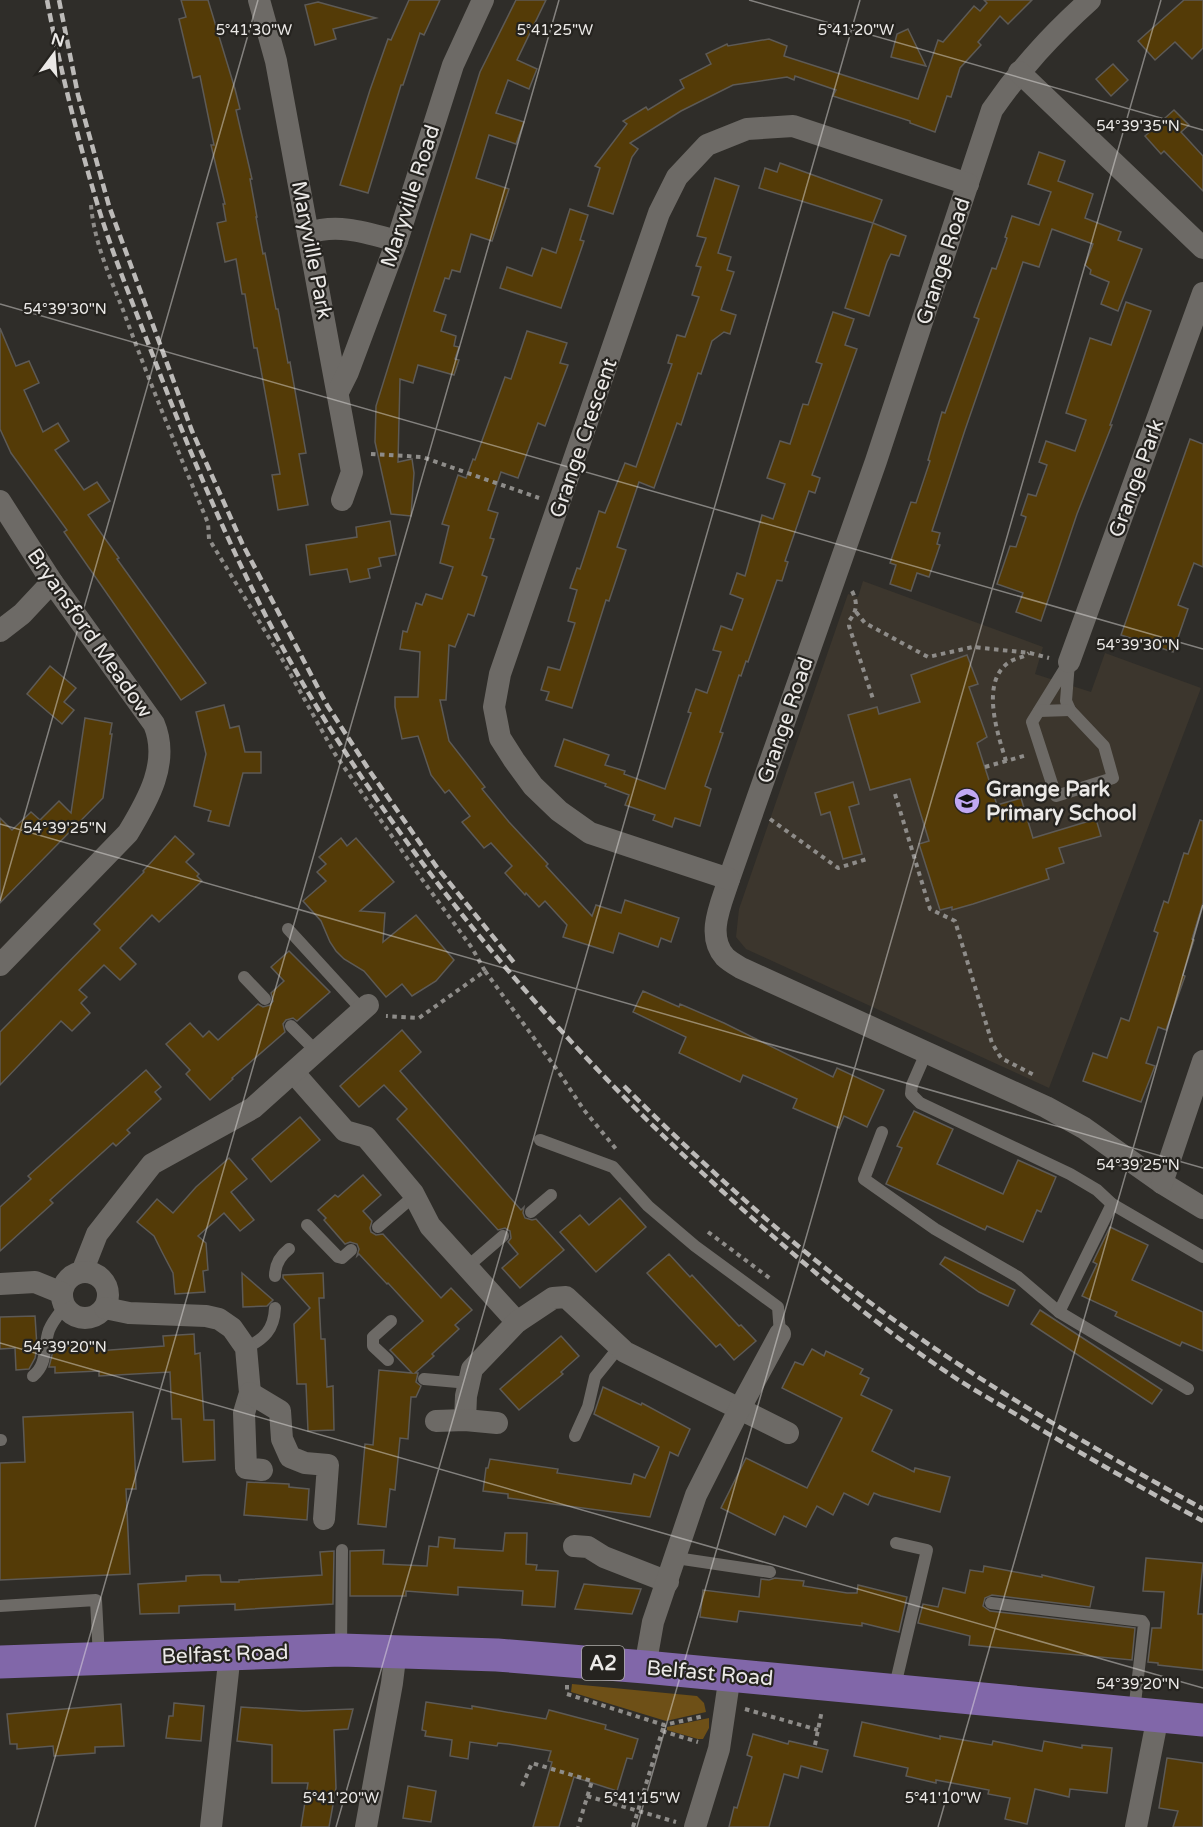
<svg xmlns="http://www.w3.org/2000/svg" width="1203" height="1827" viewBox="0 0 1203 1827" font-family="'Varela Round',sans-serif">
	<rect width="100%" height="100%" fill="#2f2d29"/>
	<polygon fill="#3c362d" points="863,581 1043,647 1035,674 1091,692 1105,653 1201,688 1049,1088 746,949 736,937 739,909 848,594 858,597"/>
	<g fill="#6e5017">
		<polygon points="572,1684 697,1696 704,1703 706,1712 666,1721 571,1692"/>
		<polygon points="709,1718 709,1728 703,1739 698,1739 667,1730 667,1727"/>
	</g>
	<g fill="#543b07" stroke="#5d5a56" stroke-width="1.5">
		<polygon points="181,0 208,0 235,89 240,109 236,110 252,179 250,179 257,217 256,217 263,254 265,253 276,309 278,309 288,363 290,362 306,453 299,454 308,505 278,510 272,475 280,474 257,348 254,348 245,294 242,294 236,259 225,262 217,223 226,221 223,204 225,204 211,145 214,145 200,76 193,78 179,19 186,17"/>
		<polygon points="409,0 440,0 424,35 420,33 403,85 401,85 368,193 340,185 370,90 388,39 391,40"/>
		<polygon points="516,0 546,0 517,60 537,69 529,89 508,80 496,113 524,122 516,144 489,135 476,178 509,189 492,241 471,234 460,272 452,270 449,279 445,278 434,311 446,315 441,331 456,336 454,346 459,347 455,359 459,360 454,375 418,365 413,383 400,379 398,462 412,459 414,473 411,516 391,514 375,442 376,406 480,72"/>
		<polygon points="984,0 1032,0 1008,24 1000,16 978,42 981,45 960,68 951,97 947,96 935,132 910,123 910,121 833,96 836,90 795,76 794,80 787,77 733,85 681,111 630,143 638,149 632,157 613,214 588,206 600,168 595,166 627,124 623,121 646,107 648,110 684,88 680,80 711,64 706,54 727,44 728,46 769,39 787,46 784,56 918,99 938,40 943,42 974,6 980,11 987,3"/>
		<polygon points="1184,0 1203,0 1203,48 1192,59 1175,42 1155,60 1138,41"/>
		<polygon points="318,2 376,18 333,29 336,39 315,45 305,5"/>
		<polygon points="908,29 926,66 891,57 897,34"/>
		<polygon points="1113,64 1128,80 1111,96 1096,79"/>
		<polygon points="1174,110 1189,125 1181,132 1203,156 1203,191 1164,151 1161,154 1145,136"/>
		<polygon points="1039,152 1065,161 1058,181 1093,194 1085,218 1121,232 1118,240 1142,249 1118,311 1101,304 1109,282 1090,274 1091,270 1085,265 1093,244 1052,229 1039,267 1023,262 965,430 932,531 940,533 937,544 940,545 929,577 917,573 911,591 890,584 896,565 890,563 911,502 916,503 930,461 928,460 942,412 945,413 964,360 979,319 974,317 992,268 996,269 1007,238 1005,237 1012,216 1039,225 1051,192 1028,184"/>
		<polygon points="780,163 882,200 873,223 759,188 765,168 777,172"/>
		<polygon points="715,178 739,186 718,253 731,257 727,270 734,272 721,310 736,315 730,334 724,332 712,341 701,374 698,373 681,425 677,423 654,488 639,482 617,547 626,550 609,601 606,600 572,708 546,700 549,692 541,690 548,667 560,670 575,623 568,621 577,590 570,588 577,568 580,569 599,511 605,513 625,463 636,467 672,364 668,363 677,335 685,337 699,297 692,295 701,267 696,266 706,238 697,236"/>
		<polygon points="570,209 588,215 580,240 584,241 561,308 500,288 507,267 532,276 542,248 556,253"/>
		<polygon points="873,223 906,236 899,256 891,254 887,262 869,316 845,308"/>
		<polygon points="1126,302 1151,311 1110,425 1112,425 1077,514 1041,621 1016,612 1023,593 997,584 1010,546 1016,547 1026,517 1021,515 1028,494 1036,496 1047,465 1039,462 1046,441 1075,451 1086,420 1066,413 1090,338 1111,345"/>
		<polygon points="833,312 854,319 845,345 857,349 812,475 820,478 815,493 809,491 785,561 788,562 782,581 777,580 748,662 746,661 741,676 739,675 720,732 723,733 705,786 711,789 700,826 675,818 672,827 653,820 655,815 625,805 629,795 605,786 606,784 555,766 564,739 609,755 605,765 625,771 624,774 665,789 691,713 688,712 696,689 707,693 721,652 713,650 721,626 732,630 743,599 730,594 737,573 745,576 762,515 773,519 785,484 767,478 780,441 790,444 803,404 808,405 822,364 816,362"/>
		<polygon points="0,328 16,366 29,361 39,383 24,390 43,432 58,423 69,441 55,450 84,490 97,482 110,501 88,515 119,558 117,559 206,683 181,700 64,532 67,530 11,453 0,429"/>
		<polygon points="527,331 567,343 560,363 568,365 545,426 538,423 518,478 501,472 488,510 498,513 490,538 494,539 482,575 487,577 474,616 468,614 455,647 449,645 446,700 440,700 449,741 485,787 482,789 509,822 548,864 546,866 592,916 596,905 621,913 625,900 679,918 671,942 661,938 658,947 619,933 613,953 563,937 567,925 545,901 539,907 526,893 525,895 505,873 512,866 491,843 484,848 462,822 470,816 449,790 445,793 431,775 418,736 402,739 395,707 395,697 418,697 420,652 400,649 403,631 407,632 416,603 422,605 426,594 442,599 453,567 440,563 449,526 442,524 458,475 466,478 473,459 475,460 505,377 511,379"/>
		<polygon points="1190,439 1203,444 1203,567 1194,563 1178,605 1188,609 1173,652 1121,635"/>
		<polygon points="390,521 396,555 379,558 381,566 368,569 370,578 350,582 347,569 310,575 306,545 357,537 356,527"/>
		<polygon points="967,655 978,684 969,687 987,737 977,743 997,805 1021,798 1033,838 1096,819 1101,836 1059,848 1064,863 1046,869 1049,879 973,904 952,910 952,907 940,910 919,844 929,841 910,779 870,790 848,715 877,707 879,714 920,702 911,675"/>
		<polygon points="50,666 76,688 64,702 74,710 62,724 27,694"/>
		<polygon points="224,705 230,728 239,726 245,752 261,752 261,773 243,773 229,826 208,821 211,811 194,806 206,754 196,712"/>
		<polygon points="85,718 112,723 110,734 112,734 103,798 0,903 0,818 12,830 31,812 40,820 59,801 71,813"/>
		<polygon points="853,782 859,804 849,807 862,854 843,859 830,812 821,815 815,793"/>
		<polygon points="1200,820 1203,821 1203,903 1192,939 1194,940 1183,975 1185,976 1166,1030 1158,1027 1146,1063 1155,1066 1141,1102 1083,1081 1093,1053 1107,1058 1121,1018 1129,1021 1158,933 1154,931 1164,901 1168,903 1184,853 1188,854"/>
		<polygon points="175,836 194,854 186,862 199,874 197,876 202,881 159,922 152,915 120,948 136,964 120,980 104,965 79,990 87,997 81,1003 90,1013 72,1031 61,1021 0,1085 0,1032 100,930 94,924 144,872 143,871"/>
		<polygon points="341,838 347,846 356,838 394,882 360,911 385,913 383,942 416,915 454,960 436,981 412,996 402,984 386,997 364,971 344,959 336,951 330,942 321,921 303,901 326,881 317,872 326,864 319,857"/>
		<polygon points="289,951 330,992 297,1021 293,1018 286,1020 283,1024 285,1032 232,1078 233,1079 210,1100 186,1074 190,1070 166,1044 190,1023 203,1037 209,1031 218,1040 258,1004 263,1007 270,1005 273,1001 271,993 284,981 271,967"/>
		<polygon points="643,991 679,1007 680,1004 724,1023 833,1077 837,1068 884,1090 867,1127 844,1116 839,1128 793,1108 797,1099 768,1086 743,1075 740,1082 679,1053 686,1037 633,1012"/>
		<polygon points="402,1030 421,1052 400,1071 521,1210 524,1207 523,1213 525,1218 532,1220 536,1219 564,1250 520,1288 502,1268 518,1254 508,1242 511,1238 510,1231 505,1228 498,1230 397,1119 407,1109 384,1085 359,1107 340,1086"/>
		<polygon points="146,1070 161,1087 155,1092 161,1099 127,1130 130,1133 116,1146 113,1143 50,1200 53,1203 0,1251 0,1207 31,1179 28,1176"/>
		<polygon points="914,1111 953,1129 937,1164 1003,1194 1018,1160 1056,1177 1041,1212 1037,1210 1023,1242 987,1226 985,1230 886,1184 902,1148 897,1146"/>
		<polygon points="300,1117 320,1140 271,1182 252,1159"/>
		<polygon points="229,1158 247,1179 231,1192 254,1220 240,1231 224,1213 198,1236 206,1243 208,1270 203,1271 205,1292 175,1294 173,1273 162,1252 154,1236 137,1222 157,1199 173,1213 196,1187"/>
		<polygon points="363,1175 381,1195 363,1211 372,1221 370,1228 371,1232 376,1235 383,1234 441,1298 451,1288 472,1310 455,1325 459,1329 432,1354 434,1356 415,1373 418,1373 416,1382 421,1386 416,1397 411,1397 408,1439 400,1438 395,1490 390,1489 386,1527 358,1524 365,1444 373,1445 379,1370 412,1373 390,1350 423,1321 388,1283 387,1284 359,1254 357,1256 359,1249 357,1244 350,1242 345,1244 324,1220 326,1218 318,1210 335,1195 338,1197"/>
		<polygon points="620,1198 646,1227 596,1272 560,1232 580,1215 589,1225"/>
		<polygon points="1110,1227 1148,1245 1132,1280 1203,1312 1203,1351 1182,1342 1180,1346 1115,1316 1117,1312 1082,1296 1097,1264 1093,1262"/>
		<polygon points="669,1254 690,1277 692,1275 739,1326 741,1325 756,1341 734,1360 720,1344 716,1347 647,1273"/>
		<polygon points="945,1257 1015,1290 1008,1306 979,1292 940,1264"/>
		<polygon points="242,1273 273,1300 267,1306 243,1307"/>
		<polygon points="323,1273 324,1298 319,1298 321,1339 325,1339 327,1387 333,1386 334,1430 308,1431 306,1384 297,1384 294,1324 310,1308 283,1278 283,1275"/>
		<polygon points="1040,1310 1162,1390 1152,1404 1031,1324"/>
		<polygon points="35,1316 37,1347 35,1358 29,1369 16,1370 15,1348 0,1349 0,1317"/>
		<polygon points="194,1334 195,1354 200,1353 204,1420 214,1420 215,1460 183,1462 181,1419 172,1419 170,1372 99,1376 99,1371 55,1373 55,1367 49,1367 54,1347 97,1344 97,1351 164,1346 163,1336"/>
		<polygon points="561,1336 579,1356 561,1372 563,1374 519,1410 500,1389"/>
		<polygon points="812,1349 824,1356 826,1351 863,1369 860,1374 869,1378 861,1395 892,1410 872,1451 914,1472 915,1468 950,1477 940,1512 881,1496 874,1493 868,1505 844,1493 833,1515 817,1506 806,1527 784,1516 775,1535 721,1508 746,1458 807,1488 842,1418 782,1388 795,1362 803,1365"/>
		<polygon points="603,1387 641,1405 642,1403 690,1429 678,1456 670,1452 650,1517 508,1498 508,1494 483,1491 486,1468 488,1468 490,1459 558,1469 557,1473 631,1484 634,1474 645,1478 659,1447 594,1414"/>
		<polygon points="133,1412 136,1489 126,1489 130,1574 0,1580 0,1463 25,1462 23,1417"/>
		<polygon points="247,1482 289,1484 289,1487 309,1489 307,1520 244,1515"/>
		<polygon points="505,1533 527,1533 526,1564 537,1565 536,1570 558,1571 555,1607 522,1605 523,1591 458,1587 458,1595 406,1591 406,1596 350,1596 350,1551 384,1550 383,1564 427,1566 429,1546 438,1547 439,1537 455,1539 454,1548 503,1551"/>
		<polygon points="334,1551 333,1604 235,1610 235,1604 206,1605 179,1606 179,1613 140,1614 138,1584 186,1581 186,1576 204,1575 220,1575 221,1582 239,1582 239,1580 322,1575 320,1552"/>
		<polygon points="1146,1558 1203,1563 1198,1614 1203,1614 1203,1670 1158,1665 1158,1663 1148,1662 1152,1628 1161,1628 1164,1592 1143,1591"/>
		<polygon points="984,1566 1042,1577 1042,1575 1094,1587 1090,1607 992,1595 985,1598 983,1606 990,1611 1135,1628 1132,1660 969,1645 970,1636 918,1623 923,1604 938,1607 943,1588 965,1593 970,1570 983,1572"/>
		<polygon points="775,1578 804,1581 803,1586 847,1593 857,1593 858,1585 907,1597 899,1632 862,1623 862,1626 739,1611 737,1622 700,1617 703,1590 759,1597 761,1579 769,1580"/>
		<polygon points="584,1584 616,1587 641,1589 632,1614 575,1609"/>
		<polygon points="426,1702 472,1709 472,1706 546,1719 549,1710 606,1725 605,1729 638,1739 632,1759 627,1758 617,1791 574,1777 559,1827 533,1827 552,1762 548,1761 551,1751 508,1744 498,1743 497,1746 470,1742 468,1759 450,1756 452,1740 425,1736 426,1731 422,1730"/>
		<polygon points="174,1703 204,1706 201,1741 166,1738 169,1716 173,1716"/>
		<polygon points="121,1704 124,1746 95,1747 95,1753 54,1756 53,1746 17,1749 17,1744 10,1744 7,1714"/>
		<polygon points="241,1707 303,1711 353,1709 348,1729 334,1730 336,1788 329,1827 301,1827 308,1783 272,1783 272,1745 237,1741"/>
		<polygon points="862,1722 940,1739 940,1736 992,1745 993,1741 1042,1751 1044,1741 1082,1748 1082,1745 1112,1748 1107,1793 1070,1789 1069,1797 1035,1789 1027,1824 1005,1819 1010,1798 988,1794 989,1790 936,1780 936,1783 906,1776 908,1768 854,1756"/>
		<polygon points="753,1734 788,1744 789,1741 828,1750 822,1772 801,1766 798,1778 784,1774 769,1827 729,1827 734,1807 737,1808 752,1757 747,1755"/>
		<polygon points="1167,1758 1203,1763 1203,1827 1173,1827 1178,1811 1159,1808"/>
		<polygon points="408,1786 436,1791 431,1822 403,1818"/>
	</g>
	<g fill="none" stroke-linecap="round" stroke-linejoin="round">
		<g stroke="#8e8c89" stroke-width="4" stroke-dasharray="4.5 4.5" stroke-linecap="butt">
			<path d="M91,205C94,242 110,277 123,310C148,378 175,444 203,511L208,523L209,539L282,659L335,754L416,871L472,948L485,971L419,1018L386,1016"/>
			<polyline points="371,454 422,457 539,498"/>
			<path d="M852,591C858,603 857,611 849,621V626L873,699"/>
			<polyline points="856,612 865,623 928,657 973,647 1030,653 1049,658"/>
			<path d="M1006,761C998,735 980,683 1008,663C1014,658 1023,658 1029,653"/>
			<polyline points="985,767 1027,755"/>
			<polyline points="895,794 930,909 955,921 992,1043 1001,1058 1036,1076"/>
			<polyline points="770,819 838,868 867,859"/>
			<polyline points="485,971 558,1071 584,1110 616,1149"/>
			<polyline points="708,1232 772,1280"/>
			<polyline points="567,1685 567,1694 664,1725 704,1716"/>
			<polyline points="745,1709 818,1730"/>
			<polyline points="662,1731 698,1742"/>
			<polyline points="815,1745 822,1710"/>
			<polyline points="522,1786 532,1763 592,1781 578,1827"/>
			<polyline points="587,1796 676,1822"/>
			<polyline points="633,1827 664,1725"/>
		</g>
		<g stroke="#6d6a66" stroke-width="12">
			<polygon points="1069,662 1066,701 1070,710 1104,746 1113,778 1056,796 1032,722"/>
			<polyline points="1039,711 1070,710"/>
			<polyline points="288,929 363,1011"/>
			<polyline points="244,977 265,999"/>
			<polyline points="291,1026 317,1052"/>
			<polyline points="926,1053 912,1085 911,1094 920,1103 1070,1174 1097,1190 1112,1204"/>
			<polyline points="882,1132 864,1179 935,1229 1018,1277 1059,1312"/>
			<polyline points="540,1140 613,1167 648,1206 695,1246 778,1307 780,1334"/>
			<polyline points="531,1212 551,1195"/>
			<polyline points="307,1225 338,1257 342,1258 351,1250"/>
			<polyline points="378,1227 414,1196"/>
			<polyline points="467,1267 503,1236"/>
			<path d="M275,1276C275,1264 280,1256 289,1249"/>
			<path d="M246,1348C264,1339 274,1330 275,1308"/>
			<polyline points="388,1360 373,1346 373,1337 391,1321"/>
			<path d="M33,1376C48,1364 43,1347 49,1330C53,1320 59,1314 65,1306"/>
			<polyline points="424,1379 469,1383"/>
			<polyline points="1188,1389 1059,1312 1112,1204 1203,1257"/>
			<polyline points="575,1436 588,1407 595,1377 620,1346"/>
			<polyline points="0,1440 1,1440"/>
			<polyline points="676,1558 770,1572"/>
			<polyline points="991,1603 1142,1621 1144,1624 1134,1712"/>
			<polyline points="0,1606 96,1600 99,1658"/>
			<polyline points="341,1648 342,1550"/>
			<polyline points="894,1690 927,1550 896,1543"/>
		</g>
		<g stroke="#6d6a66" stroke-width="22">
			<polyline points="259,0 276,61 352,472 342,500"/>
			<path d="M1090,0C1051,35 1022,67 992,110L876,461L729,879C722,902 705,935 725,957C729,961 736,965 741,968L1046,1107L1084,1128L1162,1183L1203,1208"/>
			<polyline points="1019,72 1203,248"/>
			<path d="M308,233C339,223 367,233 397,241"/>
			<polyline points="338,392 348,372 397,241 453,65 483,0"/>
			<path d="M0,501L52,582L154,724C170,762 148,800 128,833L0,965"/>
			<polyline points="0,631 22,614 52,582"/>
			<polyline points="1069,662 1203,293"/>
			<polyline points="729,879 590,833 559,811 533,786 514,760 500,738 494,707 500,674 659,213 677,177 707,145 747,129 793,126 968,184"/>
			<polyline points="294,1073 345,1131 366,1137 413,1193 430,1226 517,1322"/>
			<polyline points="1162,1183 1203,1061"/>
			<polyline points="82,1272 97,1234 152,1164 253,1108 368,1005"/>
			<circle cx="85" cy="1295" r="23"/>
			<polyline points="0,1284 35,1282 62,1293"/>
			<polyline points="105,1308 129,1313 206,1316 219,1319 232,1328 246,1348 250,1393 244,1413 246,1468 262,1470"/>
			<polyline points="250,1393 280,1411 282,1439 290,1457 305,1463 328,1465 324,1519"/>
			<polyline points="465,1420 466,1396 472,1369 517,1322 553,1298 566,1297 625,1352 788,1433"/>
			<polyline points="436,1421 465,1420 497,1423"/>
			<polyline points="574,1546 588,1547 604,1557 668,1582"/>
			<polyline points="645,1667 653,1622 696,1495 739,1410 780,1334"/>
			<polyline points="211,1827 230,1653"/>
			<polyline points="366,1827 392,1683 396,1650"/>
			<polyline points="695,1827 719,1749 730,1675"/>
			<polyline points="1136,1827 1158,1716"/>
		</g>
		<polyline stroke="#8167a9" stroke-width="33" points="0,1662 341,1650 497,1655 645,1667 1203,1720"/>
		<g stroke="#bcbab8" stroke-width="4.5" stroke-dasharray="9 4.5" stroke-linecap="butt">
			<path d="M47,0C60,68 77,136 97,203C113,256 135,309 155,361C201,482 252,602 320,712C429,890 567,1050 721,1190C795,1257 871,1322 954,1377C978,1393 1005,1407 1030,1423C1087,1457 1145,1490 1203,1521"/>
			<polyline points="59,0 78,95 109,206 192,431 242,543 327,705 371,773 436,866 516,965"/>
			<path d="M624,1086C700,1162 782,1237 868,1301C974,1380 1088,1445 1203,1509"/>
		</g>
	</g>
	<path fill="none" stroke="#ebe9e7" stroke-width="1.5" stroke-opacity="0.45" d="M749,0L1203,130M0,304L1203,649M0,824L1203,1168M0,901L258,0M0,1343L1203,1688M35,1827L559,0M336,1827L860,0M637,1827L1161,0M938,1827L1203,905"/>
	<defs>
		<g id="school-disc" transform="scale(1.35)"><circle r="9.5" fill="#c0a8f3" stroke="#25231f"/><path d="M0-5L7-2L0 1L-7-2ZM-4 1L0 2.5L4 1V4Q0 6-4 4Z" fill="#111"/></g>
	</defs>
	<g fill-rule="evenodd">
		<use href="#school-disc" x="967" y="801"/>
	</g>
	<g text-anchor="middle" stroke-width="4.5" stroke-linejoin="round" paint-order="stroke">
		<rect fill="#25231f" stroke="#b0aeab" stroke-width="1.5" x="582" y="1646" width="42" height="34" rx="4.5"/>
		<g font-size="20" font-weight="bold" fill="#ebe9e7">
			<text x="603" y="1670">A2</text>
		</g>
		<g font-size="21" fill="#ebe9e7" stroke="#25231f">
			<text transform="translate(410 196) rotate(-72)" y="7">Maryville Road</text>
			<text transform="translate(312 250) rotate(79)" y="7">Maryville Park</text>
			<text transform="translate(943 261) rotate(-72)" y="7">Grange Road</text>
			<text transform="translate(583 438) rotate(-71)" y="7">Grange Crescent</text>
			<text transform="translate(1136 478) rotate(-70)" y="7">Grange Park</text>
			<text transform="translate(90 633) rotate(55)" y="7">Bryansford Meadow</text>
			<text transform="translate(785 720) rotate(-71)" y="7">Grange Road</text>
			<text transform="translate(225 1654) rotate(-2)" y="7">Belfast Road</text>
			<text transform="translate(710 1673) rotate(5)" y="7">Belfast Road</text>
		</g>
		<g font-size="21" font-weight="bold" fill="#ebe9e7" stroke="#25231f" text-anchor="start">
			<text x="986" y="796">Grange Park<tspan x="986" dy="24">Primary School</tspan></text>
		</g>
	</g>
	<g font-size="15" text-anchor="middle" fill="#ebe9e7" stroke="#25231f" stroke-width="4.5" stroke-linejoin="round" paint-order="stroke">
		<text x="254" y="35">5°41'30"W</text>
		<text x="555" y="35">5°41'25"W</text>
		<text x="856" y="35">5°41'20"W</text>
		<text x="1138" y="131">54°39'35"N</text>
		<text x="65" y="314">54°39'30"N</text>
		<text x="1138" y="650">54°39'30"N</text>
		<text x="65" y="833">54°39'25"N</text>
		<text x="1138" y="1170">54°39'25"N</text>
		<text x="65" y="1352">54°39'20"N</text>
		<text x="1138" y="1689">54°39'20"N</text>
		<text x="341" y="1803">5°41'20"W</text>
		<text x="642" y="1803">5°41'15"W</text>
		<text x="943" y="1803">5°41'10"W</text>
	</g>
	<g transform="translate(54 54) rotate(16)" stroke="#25231f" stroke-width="4.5" paint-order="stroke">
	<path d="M0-4.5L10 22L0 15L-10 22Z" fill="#ebe9e7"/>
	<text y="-9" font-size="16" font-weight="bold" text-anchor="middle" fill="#ebe9e7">N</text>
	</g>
</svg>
